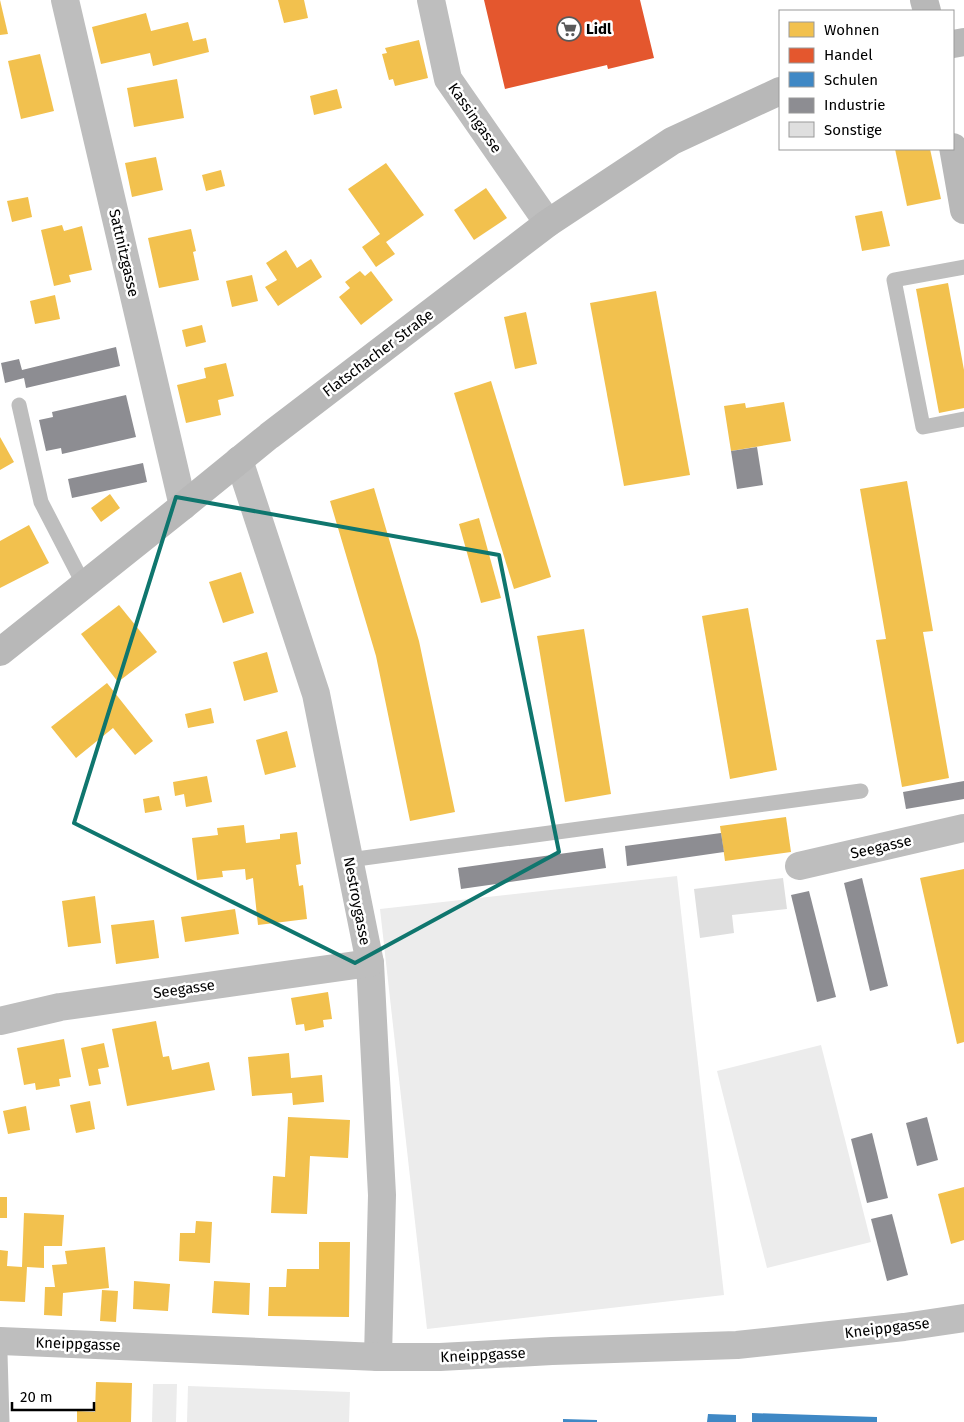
<svg xmlns="http://www.w3.org/2000/svg" width="964" height="1422" viewBox="0 0 964 1422" font-family="'Fira Sans',sans-serif">
	<rect width="100%" height="100%" fill="#fff"/>
	<g fill="#ececec">
		<polygon points="677,876 724,1295 427,1329 380,909"/>
		<polygon points="821,1045 871,1242 767,1268 717,1071"/>
		<polygon points="153,1384 177,1384 176,1422 152,1422"/>
		<polygon points="188,1386 350,1392 349,1422 187,1422"/>
	</g>
	<g fill="#f2c14e">
		<polygon points="0,0 8,34 0,35"/>
		<polygon points="278,0 304,0 308,18 284,23"/>
		<polygon points="146,13 151,31 188,22 193,41 206,38 209,52 153,66 150,53 101,64 92,27"/>
		<polygon points="419,40 428,78 395,86 393,79 389,80 382,54 387,53 385,48"/>
		<polygon points="40,54 54,111 21,119 8,61"/>
		<polygon points="177,79 184,118 134,127 127,88"/>
		<polygon points="337,89 342,108 314,115 310,96"/>
		<polygon points="895,149 930,149 941,199 907,206"/>
		<polygon points="156,157 163,190 132,197 125,163"/>
		<polygon points="386,163 424,215 386,242 395,254 376,267 362,247 380,234 348,189"/>
		<polygon points="221,170 225,186 206,191 202,175"/>
		<polygon points="486,188 507,218 474,240 454,210"/>
		<polygon points="28,197 32,217 12,222 7,201"/>
		<polygon points="882,211 890,246 862,251 855,216"/>
		<polygon points="62,225 64,231 82,226 92,270 69,275 71,282 54,286 41,230"/>
		<polygon points="191,229 196,251 193,252 199,280 159,288 148,238"/>
		<polygon points="286,250 297,268 311,259 322,277 278,306 265,287 277,280 266,263"/>
		<polygon points="360,271 365,276 371,271 393,300 361,325 339,297 350,288 345,282"/>
		<polygon points="252,275 258,301 232,307 226,281"/>
		<polygon points="948,283 964,370 964,408 939,413 916,289"/>
		<polygon points="656,291 690,475 624,486 590,303"/>
		<polygon points="55,295 60,319 35,324 30,301"/>
		<polygon points="526,312 537,364 515,369 504,317"/>
		<polygon points="202,325 206,342 186,347 182,330"/>
		<polygon points="226,363 234,396 218,400 221,415 186,423 177,385 206,378 204,368"/>
		<polygon points="491,381 551,577 514,589 454,393"/>
		<polygon points="784,402 791,441 731,451 724,406 745,403 746,408"/>
		<polygon points="0,437 14,462 0,470"/>
		<polygon points="907,481 933,631 923,632 949,778 902,787 876,640 886,639 860,489"/>
		<polygon points="374,488 419,641 455,812 410,821 376,656 330,501"/>
		<polygon points="110,494 120,508 101,522 91,508"/>
		<polygon points="479,518 501,598 481,603 459,524"/>
		<polygon points="29,525 49,563 0,588 0,541"/>
		<polygon points="241,572 254,613 223,623 209,582"/>
		<polygon points="119,605 157,652 118,682 81,634"/>
		<polygon points="748,608 777,770 730,779 702,616"/>
		<polygon points="584,629 611,794 565,802 537,636"/>
		<polygon points="267,652 278,692 244,701 233,662"/>
		<polygon points="107,683 153,741 135,755 113,728 76,758 51,727"/>
		<polygon points="211,708 214,723 188,728 185,714"/>
		<polygon points="287,731 296,767 265,775 256,740"/>
		<polygon points="207,776 212,802 186,807 184,794 175,796 173,782"/>
		<polygon points="159,796 162,810 145,813 143,799"/>
		<polygon points="786,817 791,852 725,861 720,826"/>
		<polygon points="244,825 246,843 280,839 280,834 297,832 301,864 296,865 299,886 303,885 307,919 258,925 253,878 246,880 245,869 222,871 223,877 197,880 192,838 218,835 217,828"/>
		<polygon points="964,869 964,1042 957,1044 920,878"/>
		<polygon points="95,896 101,943 68,947 62,901"/>
		<polygon points="235,909 239,934 185,942 181,917"/>
		<polygon points="154,920 159,958 116,964 111,925"/>
		<polygon points="328,992 332,1019 323,1020 324,1027 305,1031 304,1024 296,1025 291,998"/>
		<polygon points="156,1021 163,1057 169,1056 172,1070 209,1062 215,1090 127,1106 112,1029"/>
		<polygon points="64,1039 71,1077 59,1079 60,1086 36,1090 35,1083 24,1085 17,1048"/>
		<polygon points="104,1043 109,1067 98,1069 101,1084 89,1086 81,1048"/>
		<polygon points="289,1053 291,1078 322,1075 324,1102 293,1105 292,1093 252,1096 248,1057"/>
		<polygon points="90,1101 95,1129 76,1133 70,1105"/>
		<polygon points="26,1106 30,1130 8,1134 3,1111"/>
		<polygon points="288,1117 350,1120 348,1158 310,1156 307,1214 271,1213 273,1176 285,1177"/>
		<polygon points="964,1187 964,1240 951,1244 938,1194"/>
		<rect x="0" y="1197" width="7" height="21"/>
		<polygon points="24,1213 64,1215 62,1246 44,1246 44,1268 27,1267 25,1302 0,1301 0,1250 8,1251 7,1266 22,1267"/>
		<polygon points="196,1221 212,1222 210,1263 179,1261 180,1233 195,1233"/>
		<polygon points="319,1242 350,1242 349,1317 268,1316 269,1287 286,1287 287,1269 319,1269"/>
		<polygon points="105,1247 109,1288 63,1293 62,1316 44,1315 45,1287 55,1287 52,1265 67,1264 65,1251"/>
		<polygon points="134,1281 170,1284 168,1311 133,1309"/>
		<polygon points="214,1281 250,1283 249,1315 212,1313"/>
		<polygon points="102,1290 118,1291 116,1322 100,1321"/>
		<polygon points="96,1382 132,1383 131,1422 77,1422 77,1411 95,1412"/>
	</g>
	<polygon fill="#e4572e" points="484,0 640,0 654,58 608,69 607,65 505,89"/>
	<g fill="#3f88c5">
		<polygon points="752,1413 877,1417 877,1422 752,1422"/>
		<polygon points="708,1414 736,1415 736,1422 707,1422"/>
		<polygon points="563,1419 597,1420 597,1422 563,1422"/>
	</g>
	<g fill="#8d8d92">
		<polygon points="116,347 120,366 26,388 24,378 5,383 1,363 19,359 22,370"/>
		<polygon points="126,395 136,437 62,454 61,448 46,451 39,420 53,417 52,412"/>
		<polygon points="757,447 763,485 737,489 731,451"/>
		<polygon points="143,463 147,482 72,498 68,479"/>
		<polygon points="964,781 964,799 906,809 903,792"/>
		<polygon points="721,833 724,852 627,866 625,846"/>
		<polygon points="603,848 606,868 461,889 458,868"/>
		<polygon points="862,878 888,986 870,991 844,883"/>
		<polygon points="809,891 836,997 817,1002 791,895"/>
		<polygon points="927,1117 938,1160 917,1166 906,1123"/>
		<polygon points="872,1133 888,1198 867,1203 851,1139"/>
		<polygon points="892,1214 908,1275 887,1281 871,1219"/>
	</g>
	<polygon fill="#dfdfdf" points="783,878 787,909 732,915 734,933 700,938 694,889"/>
	<g fill="none" stroke-linecap="round" stroke-linejoin="round">
		<g stroke="#bebebe" stroke-width="15">
			<polyline points="964,267 894,280 923,427 964,419"/>
			<polyline points="19,405 41,502 84,585"/>
			<polyline points="349,860 861,791"/>
			<polyline points="0,1354 2,1422"/>
		</g>
		<g stroke="#bebebe" stroke-width="28">
			<polyline points="65,0 183,506"/>
			<polyline points="431,0 448,79 548,223"/>
			<polyline points="239,460 316,694 370,963 382,1195 378,1357"/>
			<polyline points="799,866 964,828"/>
			<polyline points="0,1021 60,1007 370,963"/>
			<polyline points="0,1341 378,1357 440,1357 552,1351 737,1345 904,1327 964,1318"/>
		</g>
		<g stroke="#b8b8b8" stroke-width="28">
			<polyline points="924,0 927,11"/>
			<polyline points="953,44 964,42"/>
			<polyline points="953,147 964,210"/>
			<polyline points="0,652 183,506 269,436 548,223 672,141 780,91"/>
		</g>
	</g>
	<path fill="none" stroke="#0f766e" stroke-width="4" stroke-linejoin="round" d="M176,497L499,555L559,852L355,963L74,823Z"/>
	<defs>
		<g id="supermarket-ring" transform="scale(1.25)"><circle r="9.5" fill="#fff" stroke="#595959" stroke-width="1.5"/><path d="M-6-5.5h2.5l.6 2H6L4.5 2H-2.5L-4.4-4H-6ZM-1.5 3.2a1.3 1.3 0 1 0 .1 0ZM3 3.2a1.3 1.3 0 1 0 .1 0Z" fill="#595959"/></g>
	</defs>
	<g fill-rule="evenodd">
		<use href="#supermarket-ring" x="569" y="29"/>
	</g>
	<g text-anchor="middle" stroke-width="5" stroke-linejoin="round" paint-order="stroke">
		<g font-size="15" font-weight="bold" fill="#000" stroke="#fff" text-anchor="start">
			<text x="586" y="34">Lidl</text>
		</g>
		<g font-size="15" fill="#000" stroke="#fff">
			<text transform="translate(475 118) rotate(55)" y="5">Kassingasse</text>
			<text transform="translate(124 253) rotate(77)" y="5">Sattnitzgasse</text>
			<text transform="translate(378 353) rotate(-37)" y="5">Flatschacher Straße</text>
			<text transform="translate(881 847) rotate(-13)" y="5">Seegasse</text>
			<text transform="translate(357 901) rotate(79)" y="5">Nestroygasse</text>
			<text transform="translate(184 989) rotate(-8)" y="5">Seegasse</text>
			<text transform="translate(887 1328) rotate(-7)" y="5">Kneippgasse</text>
			<text transform="translate(78 1344) rotate(2)" y="5">Kneippgasse</text>
			<text transform="translate(483 1355) rotate(-3)" y="5">Kneippgasse</text>
		</g>
	</g>
	<rect x="779" y="10" width="175" height="140" fill="#ffffff" stroke="#999999"/>
	<rect x="789" y="22" width="25" height="15" fill="#f2c14e" stroke="#999999"/>
	<text x="824" y="35" font-size="15" fill="#000000">Wohnen</text>
	<rect x="789" y="48" width="25" height="15" fill="#e4572e" stroke="#999999"/>
	<text x="824" y="60" font-size="15" fill="#000000">Handel</text>
	<rect x="789" y="72" width="25" height="15" fill="#3f88c5" stroke="#999999"/>
	<text x="824" y="85" font-size="15" fill="#000000">Schulen</text>
	<rect x="789" y="98" width="25" height="15" fill="#8d8d92" stroke="#999999"/>
	<text x="824" y="110" font-size="15" fill="#000000">Industrie</text>
	<rect x="789" y="122" width="25" height="15" fill="#dfdfdf" stroke="#999999"/>
	<text x="824" y="135" font-size="15" fill="#000000">Sonstige</text>
	<path d="M12 1402v8h82v-8" fill="none" stroke="#000000" stroke-width="2.5"/>
	<text x="20" y="1402" font-size="15" fill="#000000" stroke="#ffffff" stroke-width="4" paint-order="stroke">20 m</text>
</svg>
